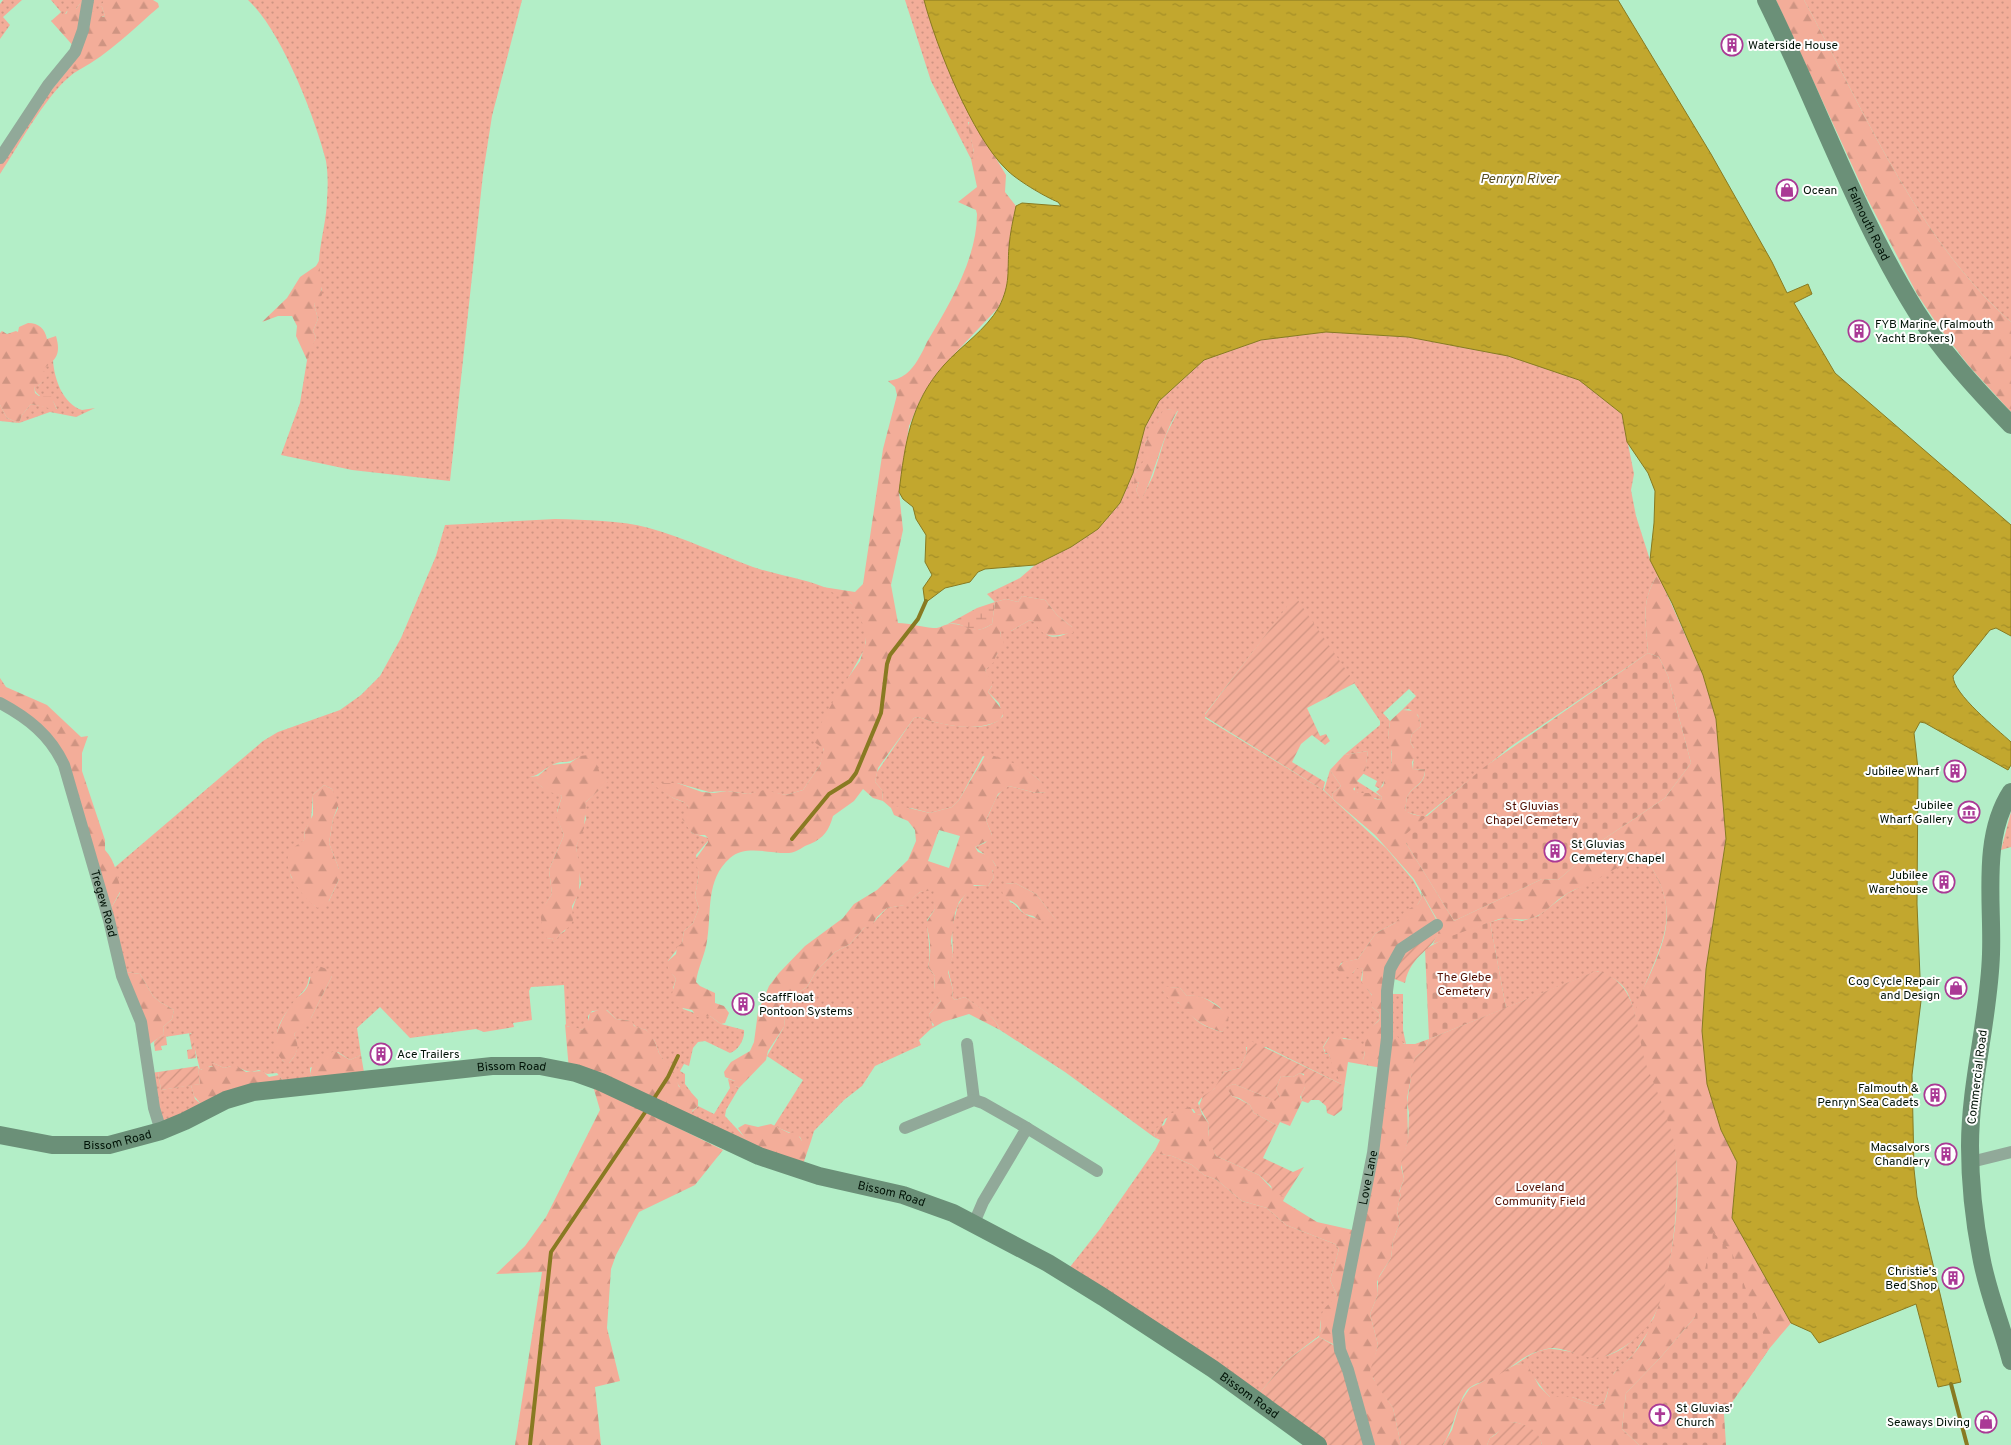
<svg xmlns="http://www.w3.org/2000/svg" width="2011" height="1445" viewBox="0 0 2011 1445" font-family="Overpass,sans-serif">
	<defs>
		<pattern id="grass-dots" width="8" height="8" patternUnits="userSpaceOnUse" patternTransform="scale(1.25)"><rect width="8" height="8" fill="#f3ad99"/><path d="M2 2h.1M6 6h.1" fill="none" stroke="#cf9482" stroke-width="1.8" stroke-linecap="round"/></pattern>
		<pattern id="forest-firs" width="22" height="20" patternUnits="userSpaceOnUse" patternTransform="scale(1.25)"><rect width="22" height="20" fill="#f3ad99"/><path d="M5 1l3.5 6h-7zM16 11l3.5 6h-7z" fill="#cf9482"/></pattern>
		<pattern id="wetland-marsh" width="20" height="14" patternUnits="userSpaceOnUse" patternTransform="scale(1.25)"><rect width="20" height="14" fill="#f3ad99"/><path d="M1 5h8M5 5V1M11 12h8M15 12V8" fill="none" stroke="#cf9482"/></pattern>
		<pattern id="cemetery-stones" width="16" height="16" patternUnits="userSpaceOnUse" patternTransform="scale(1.25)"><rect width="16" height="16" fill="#f3ad99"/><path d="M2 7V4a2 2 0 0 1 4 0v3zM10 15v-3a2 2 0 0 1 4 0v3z" fill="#cf9482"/></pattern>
		<pattern id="garden-furrows" width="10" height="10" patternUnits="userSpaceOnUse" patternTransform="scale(1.25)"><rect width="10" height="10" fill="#f3ad99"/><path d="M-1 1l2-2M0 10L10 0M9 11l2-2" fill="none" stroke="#cf9482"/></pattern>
		<pattern id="water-ripples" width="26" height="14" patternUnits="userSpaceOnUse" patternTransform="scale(1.25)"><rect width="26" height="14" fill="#c2a72e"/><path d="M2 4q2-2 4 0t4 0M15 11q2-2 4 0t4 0" fill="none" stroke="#a58f27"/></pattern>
	</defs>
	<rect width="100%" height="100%" fill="#b3eec7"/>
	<g fill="url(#grass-dots)" fill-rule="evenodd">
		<polygon points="3,0 22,0 3,17 10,25 0,39 0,4"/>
		<polygon points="51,0 82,0 82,1 76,9 67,11 64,16 59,14 61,12"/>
		<polygon points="88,0 103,0 104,3 99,5 102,7 105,16 100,17 90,10"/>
		<path d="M248,0H522L492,116L483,174L450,481L352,470L281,455L300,403L308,354L316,337L313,331L318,319L314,304L322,290C312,264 327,227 327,199C328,187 328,173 326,161C315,117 281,30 248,0Z"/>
		<polygon points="905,0 924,0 943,56 974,122 968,122 974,153 971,159 931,81"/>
		<path d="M1804,0H2011V322C1917,239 1863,108 1804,0Z"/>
		<path d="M69,68L79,70C51,85 18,147 0,174V163L19,131Z"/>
		<path d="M1326,332L1408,337L1508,356L1579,380L1622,414L1634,474L1631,490L1636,516L1650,560L1658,574C1640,601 1646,622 1648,653L1510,747L1424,817L1406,812L1405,810C1406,805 1406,801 1407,797C1413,785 1426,785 1425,769L1413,770L1414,748L1410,742L1412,734L1421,726L1418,715L1409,709L1402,710L1416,696L1409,689L1383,713L1390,721L1388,737L1391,744L1392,766L1380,789L1375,786L1377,781L1362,773L1365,769L1368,751L1344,755L1380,725V721L1295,597L1205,714V718L1323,790L1386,848L1413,880L1422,897L1418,904L1395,923L1376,933L1358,959L1341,963L1338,969L1353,973L1357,967L1363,969L1361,980L1373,997L1372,1007L1379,1013L1380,1019L1369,1030L1363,1061C1356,1036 1354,1039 1329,1037L1323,1047L1325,1054H1329C1331,1061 1334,1063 1337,1068C1340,1072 1340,1079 1343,1085L1266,1047H1246L1247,1052L1240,1068L1224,1072C1221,1077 1218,1086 1213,1090C1207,1095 1203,1095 1198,1103L1202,1114L1197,1115L1193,1109L1178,1112L1165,1119L1161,1127L1156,1129L1154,1137L1065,1072L1000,1030C995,1015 978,1008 965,997L955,1000L952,997L953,990L948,969L953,955L952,928L958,905L971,886H988L994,877L992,872L996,866L993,861L975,847L985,843L992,835L986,820C993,808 995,792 1009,786L1036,793L1046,792C1039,768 1004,763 983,756L959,800L952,807L930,813L911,808H891L883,801L882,790L875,782L877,772L914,718L918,717C938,724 988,736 1003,716L999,703L988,692L992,686L985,670C993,662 998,653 1003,643L1000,635L1001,631H1011L1030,620C1045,625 1042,645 1068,633L1072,627L1057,615L1045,600L1022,596L1018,602L1006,599L995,602L987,594L1020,578L1035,565L1071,547L1098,529L1120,503L1133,473L1145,427L1159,401L1204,360L1261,340ZM1166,409L1178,411L1166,435L1153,476L1141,500L1136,490L1139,482L1135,483V473L1146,459L1145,444ZM1015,883L1036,894L1056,920C1044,919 1032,920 1022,912C1017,908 1016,904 1010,902L1005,884ZM1164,987L1180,988L1187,996C1205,993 1239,1012 1222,1032C1198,1025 1197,1021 1180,1004C1174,999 1167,998 1162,989Z"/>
		<path d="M53,360C54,379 63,404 82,410L95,408L76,417L50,412L19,423L0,421V405L7,418L19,423L22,415L31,404L57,409L53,401C45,397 35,397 34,386H38L46,377L40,370Z"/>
		<path d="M555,519C586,520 619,520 649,528C685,538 718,554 753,567C785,578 823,580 850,602C863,612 869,634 864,650L820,728L824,752L820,765L803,790L786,795L764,791L748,794L727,791L709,792L677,783H652L673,798L686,803L691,811L683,819L692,833L708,838V841L696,855L699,874L695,896L699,908L693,923L684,931L682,943L668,961V968L676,979L673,988L683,1009L700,1015L710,1016L721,1024L744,1030C745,1040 738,1050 730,1053L705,1041L698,1042L693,1048L689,1066L684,1064L680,1071L685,1074V1084L691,1092L681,1089L659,1053L654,1039L646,1030L636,1027L630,1021L616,1019L607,1010L592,1011L588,1016V1025L582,1030L566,1026L564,985L531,987L529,991L532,1020L513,1023L514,1027L484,1032L476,1029L410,1038L380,1007L357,1028L361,1055L350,1060L338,1052L310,1068V1074L315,1079L284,1082L277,1073L267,1074L259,1070L251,1072C239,1070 237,1063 224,1068L213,1063L214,1067L210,1066L200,1070L191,1033L158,1038L164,1034L163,1027L172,1019L174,1010L160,1002L153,996L140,974L126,972L110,910L120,893L114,868L263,741L278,732L340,710L361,695L380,676L401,638L436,556L445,525ZM580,756L602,780L607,782L586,802L584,810L586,819L576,847L581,884L565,931L560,934L554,942L552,938L547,939L545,905L552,894L549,870L564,835L558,820L557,811L562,796L542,787L530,777C541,775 544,768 554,764C566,759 566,766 580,756ZM324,785L332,789L338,808L333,819L329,843L339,869V879L329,901L315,906L291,877L288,863L304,840L305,830L311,820L313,795ZM332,976L311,1018L294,1034C299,1047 298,1053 289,1063L283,1061C270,1031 279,1022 298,997C304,990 308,988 309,977Z"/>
		<polygon points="1330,770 1341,786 1332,794 1333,799 1324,790"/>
		<polygon points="1360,783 1382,797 1381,800 1355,792 1355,786"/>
		<polygon points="2011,812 2011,847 2001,850"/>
		<path d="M1635,862L1650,865C1678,908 1666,935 1648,978C1642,992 1637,1004 1636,1019C1628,988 1626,983 1597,971L1506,1008L1490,922L1506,918L1522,921L1538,916L1568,893L1593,881L1616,866Z"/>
		<path d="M931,888L934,889L935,909L927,920C927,936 932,951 928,967L935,976L934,988L941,1001L929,1014L933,1027L919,1040L921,1045L875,1066L862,1086L844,1100L814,1131L811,1141H802L800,1137L774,1126L803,1080L767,1056L784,1027L785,1016L794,1004L793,996L807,987L817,970L835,952L850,944L864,928L874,922L887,908L904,905L920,892Z"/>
		<polygon points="1390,994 1403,994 1403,1030 1406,1044 1400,1042 1389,1027"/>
		<polygon points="158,1072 161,1090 191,1085 195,1099 202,1105 161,1130 150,1073"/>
		<polygon points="728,1079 735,1081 735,1086 739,1088 726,1110 725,1116 748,1141 693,1117 691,1113 698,1106 714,1114 730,1088"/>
		<path d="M1155,1150L1161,1154L1172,1156L1192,1165L1204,1175L1217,1180L1242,1201L1267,1208L1286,1225L1335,1244L1339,1249L1330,1280L1337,1295C1328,1315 1319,1308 1320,1335L1286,1361L1255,1399L1066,1272L1100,1229Z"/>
		<path d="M1654,1318L1650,1329L1633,1355L1614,1373L1604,1403L1597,1406L1572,1397H1550C1539,1386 1533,1373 1521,1364L1515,1365C1551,1339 1554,1352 1591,1355C1596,1356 1602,1357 1606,1356C1627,1350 1640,1333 1654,1318Z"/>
	</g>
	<g fill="url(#forest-firs)" fill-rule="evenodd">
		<path d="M103,0H153L158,3L159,7C133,29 109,54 79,70L69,68L76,49L51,21L59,14H66L69,8L76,9L82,1L90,10L103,17L105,16L102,7L98,5L103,3Z"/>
		<path d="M1776,0H1804C1863,108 1917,239 2011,322V412L1969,366L1939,327L1917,294L1868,200Z"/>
		<path d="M970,120L974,122L1006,175L1005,192L1016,206L1009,249L1010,270L1005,293L998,308L944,365L921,398L909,426L899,492L903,530L891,585L898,623C910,623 921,627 933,628C940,629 945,623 952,624C971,624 972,637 992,624L995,602L1006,599L1018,602L1022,596L1045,600L1057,615L1072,627L1073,633C1063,633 1050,640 1041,631C1037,627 1036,622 1030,620L1011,631H1001L1000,635L1004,643C1001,651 995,654 994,662L985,670L993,684L988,692L1004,712L1000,720C977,733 941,725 918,717L914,718L878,768L875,782L882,790L883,801L873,798L863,789L854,801L833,816C829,830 824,838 810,844C803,846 798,852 789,853C770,854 746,844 730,858C705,880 712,912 707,941C705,955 698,967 696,982L700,986L715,993V1003L724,1006L729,1013L725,1023L721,1024L710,1016L697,1017L692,1010L678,1007L672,994L676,979C672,972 666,972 668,961L676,954L677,947L682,943L684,931L693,923L699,908L695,896L699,874L695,860L708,842V838L705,835C689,836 691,830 682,819L690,811C687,802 684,802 676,799C672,798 654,786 652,783H677L702,792L714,793L727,791L748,794L764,790L786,795L803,790L820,765L824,749L814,742L813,738L840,689L860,661L866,642L861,617L851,603L823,587L855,592L863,584L883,449L897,395L895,387L888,381C895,380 900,378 906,374C915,367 922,353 927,342C949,305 977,259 977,214L976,210L958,202L977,187L971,159L974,152L968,126Z"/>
		<polygon points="319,261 322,295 314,304 318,319 313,331 316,337 307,360 296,336 297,326 292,316 278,316 262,322 287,298 300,277 316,266"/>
		<path d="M28,323C39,323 45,329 47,339L56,336C61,354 57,360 41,370L50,374L38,386H34L35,393L39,396H51L57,410L31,404L22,415L19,423L7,418L0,405V333L2,331L7,334L16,331L18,332L19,327Z"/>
		<path d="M1166,409L1178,410C1161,438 1156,472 1141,501L1136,490L1139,482L1134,484L1135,473L1145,459V444L1150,435V429L1158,422L1163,410Z"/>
		<path d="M1658,574L1703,675L1716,719L1726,839L1706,969L1702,1031L1721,1130L1737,1162L1732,1218L1791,1323L1769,1349L1743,1387L1695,1317L1660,1358L1626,1393L1622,1429L1639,1445H1542C1540,1432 1524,1423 1512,1422L1490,1438L1487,1445H1443L1452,1430L1460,1403L1470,1388L1515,1365L1521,1364L1528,1366L1539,1386L1550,1397H1572L1597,1406L1604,1403C1609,1394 1608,1384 1613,1375C1618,1367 1626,1362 1632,1356C1639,1348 1646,1337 1650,1327C1671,1280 1685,1192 1673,1141C1664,1100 1636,1061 1636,1018C1635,1003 1642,991 1648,979C1668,935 1677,908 1650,865C1627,857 1612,871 1593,882C1584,887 1573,889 1565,895C1555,901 1547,911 1537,916C1523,923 1513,917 1499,919L1433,944L1438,933V921L1414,879L1375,835L1333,799L1332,794L1341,786L1330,770L1344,755L1368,751L1365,772L1357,781L1360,783L1353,789L1358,793H1369L1375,799L1381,800L1382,797L1376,792L1383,786L1386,774L1392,766V753L1388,737L1390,721L1402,710L1415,711L1419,718L1421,726L1412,734L1410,742L1417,753L1412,762L1413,770L1425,769C1425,785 1413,785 1407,797C1406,801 1406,805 1405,810C1408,814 1422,817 1428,816L1406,843L1454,921L1542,879L1558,880L1581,860L1592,847L1665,798L1691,763L1668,676L1659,657L1648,653C1646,622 1640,601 1658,574Z"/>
		<path d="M0,678L6,687L47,705L81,737L88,736L82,753V771L105,840V850C116,862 117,876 121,890L110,910L61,757L0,702Z"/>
		<path d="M986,754C1007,758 1034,771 1046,788V792L1036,793L1009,786L998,794L986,820L992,835L991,839L975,847L978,852L990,856L997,868L992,871L994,877L988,886L974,885L959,902L955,913L951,941L953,955L948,972L953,990L952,997L955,1000L965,997C979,1008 994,1014 1000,1030L969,1014L943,1022L931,1029L934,1025L930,1020L929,1014L941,1001L934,991L935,976L928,967C932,952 930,938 926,923L935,909L933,898L934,890L920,892L905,905L887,908L877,917L872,925L864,928L850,944L835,952L817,970L807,987L793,996L794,1004L785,1016L784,1027L768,1051L766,1060L739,1088L735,1086V1081L725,1077L724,1072L731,1062L750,1051L754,1042L758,1012L769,986L779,973L805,946L843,918L854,904L877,890L908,860L916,841L915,830L908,821L894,815L891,808L900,806L930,813L952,807L959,800ZM939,830L960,836L949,868L928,861Z"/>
		<polygon points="588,755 595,759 602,779 608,782 586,802 584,828 576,847 580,869 579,893 572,906 573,920 570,926 560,934 554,943 552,938 547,939 542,926 540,912 552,894 549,870 564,835 556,816 562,796 547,791 529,777 538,776 551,765 570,763 580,756"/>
		<path d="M324,785L332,789L339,803L333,819L329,843L339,869V879L326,907L322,905L318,908C304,900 278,867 291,850C294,847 300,843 304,840L305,830L313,815V795Z"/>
		<path d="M1015,883L1036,894L1057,921L1039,920L1033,916L1025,914C1020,911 1020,907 1016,904C1008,898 1002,899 1002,888L1005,884Z"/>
		<path d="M1421,892L1437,921L1395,955L1382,1068L1348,1062L1344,1089L1338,1077V1070L1332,1065L1329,1054L1324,1053L1325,1050L1323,1048L1330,1036L1334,1034L1344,1039L1358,1040L1363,1060C1367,1050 1363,1040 1368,1031C1371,1025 1377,1024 1380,1019L1379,1013L1372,1007V995L1362,983L1363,969L1357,968L1349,977L1342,975L1337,969L1343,962L1358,959L1376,933L1395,923L1405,911L1418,904L1422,897Z"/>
		<path d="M319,966L329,970L332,976L309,1022L294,1034C300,1047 298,1053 289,1063H286C263,1048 283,1015 295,1000C298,996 303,994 306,989C313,979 306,977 319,966Z"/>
		<polygon points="126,972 140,974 153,996 160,1002 174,1010 172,1019 163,1027 164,1034 150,1044"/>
		<path d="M1159,986L1180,988L1187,996C1199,994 1205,998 1214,1004C1226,1012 1235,1017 1222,1032C1202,1026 1191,1018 1178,1002C1167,1002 1165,992 1159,986Z"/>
		<polygon points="604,1008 616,1019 632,1021 634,1026 646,1030 653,1036 659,1053 676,1078 679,1087 689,1090 698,1100 698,1106 692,1111 693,1117 569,1070 565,1024 568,1027 572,1026 582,1030 587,1025 590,1013"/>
		<polygon points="1389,1027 1404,1044 1415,1044 1429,1039 1425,1049 1415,1058 1407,1098 1408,1140 1401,1167 1404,1179 1399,1192 1401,1193 1397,1211 1400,1222 1393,1241 1391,1258 1380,1275 1377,1282 1378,1294 1370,1314 1378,1345 1373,1364 1373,1378 1393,1408 1401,1445 1370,1445 1340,1349"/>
		<path d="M335,1051L350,1060L361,1055L365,1078H314L310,1074L313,1063C321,1060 328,1053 335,1051Z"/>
		<polygon points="213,1063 224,1068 235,1065 246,1072 263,1071 269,1077 279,1075 282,1080 202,1105 194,1096 191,1085 200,1084 198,1068 201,1070 206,1066 213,1067 211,1064"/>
		<polygon points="1300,1073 1305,1076 1305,1087 1300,1097 1302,1101 1290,1126 1280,1122 1278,1126 1254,1113 1250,1105 1239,1098 1232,1096 1225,1087 1234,1084 1274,1100 1280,1097 1276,1089 1281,1076 1293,1077"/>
		<polygon points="593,1086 723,1150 695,1185 639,1212 616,1255 611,1269 607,1328 620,1381 595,1387 601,1445 515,1445 542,1272 496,1274 525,1246 546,1217 600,1110"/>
		<path d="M1190,1107L1194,1113L1197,1112V1115L1202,1114L1209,1124L1208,1135L1216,1156L1259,1175L1272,1189L1285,1197L1283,1201L1317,1222L1357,1231L1338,1330L1341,1356L1333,1344L1319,1337C1322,1329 1319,1320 1323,1311C1326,1305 1333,1302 1337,1295L1330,1280L1339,1249L1335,1244L1286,1225L1267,1208L1242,1201L1217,1180L1204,1175L1192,1165L1172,1156L1160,1154L1155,1150L1160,1140L1154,1137L1156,1128L1164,1125L1169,1114Z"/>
		<polygon points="745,1124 758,1127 771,1124 789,1133 796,1132 802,1141 811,1141 801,1170 747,1141 738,1128"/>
	</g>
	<path fill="url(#wetland-marsh)" d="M995,602L992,624C967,640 966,618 946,625L977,608Z"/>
	<g fill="url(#cemetery-stones)">
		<polygon points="1648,653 1659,657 1668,676 1691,763 1665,798 1592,847 1581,860 1558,880 1542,879 1454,921 1406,843 1406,834 1483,768"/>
		<polygon points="1490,922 1506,1008 1429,1039 1425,949 1446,938"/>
		<polygon points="1713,1232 1732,1253 1769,1349 1724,1414 1726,1445 1639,1445 1622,1429 1626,1393 1660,1358 1695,1317"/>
	</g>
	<g fill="url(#garden-furrows)">
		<polygon points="1295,596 1355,683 1307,708 1320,736 1326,734 1330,741 1325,745 1312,735 1301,744 1292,762 1325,782 1323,790 1204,716"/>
		<path d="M1439,930C1434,951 1411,953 1405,983L1392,978L1397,956Z"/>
		<path d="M1596,971C1642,982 1634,1031 1647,1067C1657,1091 1668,1116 1674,1142C1682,1181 1673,1281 1654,1316C1645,1334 1624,1349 1606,1356C1588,1363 1572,1349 1554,1348C1548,1348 1539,1351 1533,1353C1519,1359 1508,1371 1494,1377C1486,1381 1474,1383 1467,1390C1456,1405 1454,1428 1443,1445H1401L1393,1408L1376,1384L1370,1371L1378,1345L1370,1314L1378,1294V1279L1391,1258L1393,1241L1400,1222L1397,1211L1401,1193H1399L1404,1179L1401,1163L1408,1140L1409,1112L1407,1103L1413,1064L1415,1058L1425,1049L1429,1039Z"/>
		<polygon points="189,1033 193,1035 196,1058 188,1059 187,1050 192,1049"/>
		<polygon points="166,1036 167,1045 161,1046 162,1050 155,1051 154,1042 158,1038"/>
		<polygon points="1251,1041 1343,1085 1344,1089 1342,1110 1334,1116 1327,1113 1326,1106 1319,1100 1311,1100 1308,1103 1302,1101 1301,1095 1305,1087 1304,1074 1300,1073 1293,1077 1281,1076 1276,1089 1280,1097 1278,1102 1234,1084 1226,1087 1232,1096 1239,1099 1250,1105 1254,1113 1278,1126 1263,1158 1293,1172 1304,1167 1285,1197 1273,1192 1271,1186 1259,1175 1216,1156 1208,1138 1209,1124 1199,1106 1203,1096 1214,1089 1224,1072 1240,1068 1247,1052 1247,1044"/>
		<polygon points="198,1066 200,1084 161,1090 158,1072"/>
		<polygon points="1319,1337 1335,1346 1369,1445 1319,1445 1255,1399 1286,1361"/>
		<path d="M1512,1422C1525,1423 1540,1431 1542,1445H1487L1490,1438C1499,1434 1502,1425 1512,1422Z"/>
	</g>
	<path fill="url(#water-ripples)" stroke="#887a22" d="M924,0H1618L1711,154L1772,262L1787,293L1808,284L1812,294L1794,303L1835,373L2011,525V636L1996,628L1990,630L1953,676C1953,694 1997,729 2011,742V765L2008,770L1925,723L1920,722L1914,733L1918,769L1917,904L1921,1001L1912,1075L1914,1169L1917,1197L1961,1382L1938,1387L1916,1304L1819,1343L1811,1332L1791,1323L1732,1218L1737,1162L1721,1130L1707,1084L1702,1031L1706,969L1726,839L1716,719L1703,675L1672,603L1650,560L1654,523L1655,491L1648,473L1627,442L1622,414L1579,380L1508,356L1408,337L1326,332L1261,340L1204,360L1159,401L1145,427L1133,473L1120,503L1098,529L1071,547L1035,565L985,569L978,572L970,582L945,588L925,603L923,588L932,575L925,562L926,535L916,519L913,507L903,499L899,492C905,444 910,403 944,365C961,346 986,330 999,307C1011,283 1007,271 1009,247C1010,233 1013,220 1016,206L1022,203L1061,206L1058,202C1045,197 1015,179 1006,169C972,136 936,46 924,0Z"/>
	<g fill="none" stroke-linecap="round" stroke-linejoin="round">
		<g stroke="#887a22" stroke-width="4">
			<polyline points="792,839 829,794 850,781 856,773 881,713 887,664 890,655 918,619 926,601"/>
			<polyline points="653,1100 668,1077 678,1056"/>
			<polyline points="1951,1384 1967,1445"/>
			<polyline points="530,1445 551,1252 648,1108"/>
		</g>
		<g stroke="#91a999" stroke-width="12">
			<polyline points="0,158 48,85 75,52 83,30 88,0"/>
			<path id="s1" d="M0,703C28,718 50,735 64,765L109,920L122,976L141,1022L154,1108L161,1131"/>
			<polyline points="967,1044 974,1100"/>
			<polyline points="905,1128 974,1100 983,1103 1027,1128 983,1202 974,1223"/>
			<polyline points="1027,1128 1097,1171"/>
			<polyline points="1971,1162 2011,1152"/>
			<path id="s2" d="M1369,1445L1348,1370L1340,1350L1338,1331L1373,1153L1387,1038V991L1390,969L1401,949L1437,925"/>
		</g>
		<g stroke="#6b9078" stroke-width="18">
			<path id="s3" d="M1766,0C1817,103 1855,213 1916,311C1942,352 1977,390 2011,425"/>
			<path d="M2011,792C1981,838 1993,902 1991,954C1989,1019 1970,1082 1970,1146C1970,1183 1974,1220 1981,1256C1987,1291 2002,1326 2011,1361"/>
			<path id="s4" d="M0,1135L52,1145H109L161,1131L185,1121L226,1100L253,1092L492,1066H540L576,1073L601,1082L759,1156L819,1176L903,1195L953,1213L1048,1263L1103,1297L1213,1369L1318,1445"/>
		</g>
	</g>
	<defs>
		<g id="building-ring" transform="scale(1.125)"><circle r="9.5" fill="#fefefe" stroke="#aa3995" stroke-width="1.5"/><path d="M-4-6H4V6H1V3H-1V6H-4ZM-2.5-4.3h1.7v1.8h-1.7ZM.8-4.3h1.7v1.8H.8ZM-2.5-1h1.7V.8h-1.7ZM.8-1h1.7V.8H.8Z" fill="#aa3995"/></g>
		<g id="shop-ring" transform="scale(1.125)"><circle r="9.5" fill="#fefefe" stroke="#aa3995" stroke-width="1.5"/><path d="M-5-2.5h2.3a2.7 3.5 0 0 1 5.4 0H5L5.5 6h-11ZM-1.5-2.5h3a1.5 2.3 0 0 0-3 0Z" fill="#aa3995"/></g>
		<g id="museum-ring" transform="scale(1.125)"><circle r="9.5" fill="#fefefe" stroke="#aa3995" stroke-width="1.5"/><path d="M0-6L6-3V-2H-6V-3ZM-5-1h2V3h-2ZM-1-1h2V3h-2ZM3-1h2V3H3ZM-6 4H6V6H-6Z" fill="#aa3995"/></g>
		<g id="church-ring" transform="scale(1.125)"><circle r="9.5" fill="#fefefe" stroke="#aa3995" stroke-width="1.5"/><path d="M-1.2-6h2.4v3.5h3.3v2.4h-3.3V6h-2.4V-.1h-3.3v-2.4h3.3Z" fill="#aa3995"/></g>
	</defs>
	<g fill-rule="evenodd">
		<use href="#building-ring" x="1732" y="45"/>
		<use href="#shop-ring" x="1787" y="190"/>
		<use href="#building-ring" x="1859" y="331"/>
		<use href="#building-ring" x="1955" y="771"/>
		<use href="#museum-ring" x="1969" y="812"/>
		<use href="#building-ring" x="1555" y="851"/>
		<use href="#building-ring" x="1944" y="882"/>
		<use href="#shop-ring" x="1956" y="988"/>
		<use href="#building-ring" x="743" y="1004"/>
		<use href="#building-ring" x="381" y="1054"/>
		<use href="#building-ring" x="1935" y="1095"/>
		<use href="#building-ring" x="1946" y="1154"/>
		<use href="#building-ring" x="1953" y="1278"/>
		<use href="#church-ring" x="1660" y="1415"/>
		<use href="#shop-ring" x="1986" y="1422"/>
	</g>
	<g text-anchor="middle" stroke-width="4" stroke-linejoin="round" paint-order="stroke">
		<g font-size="12" fill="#001206" stroke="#fefefe" text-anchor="end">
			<text x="1748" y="49" text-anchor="start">Waterside House</text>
			<text x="1803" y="194" text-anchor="start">Ocean</text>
			<text x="1875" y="328" text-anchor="start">FYB Marine (Falmouth<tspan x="1875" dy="14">Yacht Brokers)</tspan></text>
			<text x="1939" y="775">Jubilee Wharf</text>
			<text x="1953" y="809">Jubilee<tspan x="1953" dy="14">Wharf Gallery</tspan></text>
			<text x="1571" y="848" text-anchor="start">St Gluvias<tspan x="1571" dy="14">Cemetery Chapel</tspan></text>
			<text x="1928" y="879">Jubilee<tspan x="1928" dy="14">Warehouse</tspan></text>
			<text x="1940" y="985">Cog Cycle Repair<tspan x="1940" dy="14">and Design</tspan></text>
			<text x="759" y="1001" text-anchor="start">ScaffFloat<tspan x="759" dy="14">Pontoon Systems</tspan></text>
			<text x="397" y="1058" text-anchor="start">Ace Trailers</text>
			<text x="1919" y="1092">Falmouth &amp;<tspan x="1919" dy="14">Penryn Sea Cadets</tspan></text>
			<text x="1930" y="1151">Macsalvors<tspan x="1930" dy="14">Chandlery</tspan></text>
			<text x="1937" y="1275">Christie's<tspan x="1937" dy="14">Bed Shop</tspan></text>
			<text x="1676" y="1412" text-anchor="start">St Gluvias'<tspan x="1676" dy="14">Church</tspan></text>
			<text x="1970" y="1426">Seaways Diving</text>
		</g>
		<g font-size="12" fill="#001206" stroke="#fefefe">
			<text dy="4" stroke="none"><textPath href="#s3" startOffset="246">Falmouth Road</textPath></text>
			<text dy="4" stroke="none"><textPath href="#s1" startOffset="235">Tregew Road</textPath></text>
			<text dy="4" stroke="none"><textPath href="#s4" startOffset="524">Bissom Road</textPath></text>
			<text transform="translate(1977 1077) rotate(-83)" y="4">Commercial Road</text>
			<text dy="4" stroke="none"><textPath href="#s4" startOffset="119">Bissom Road</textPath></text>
			<text dy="4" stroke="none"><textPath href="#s2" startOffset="275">Love Lane</textPath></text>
			<text dy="4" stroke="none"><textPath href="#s4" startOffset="928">Bissom Road</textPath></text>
			<text dy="4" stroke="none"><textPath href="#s4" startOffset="1341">Bissom Road</textPath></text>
		</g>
		<g font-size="12" fill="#500e00" stroke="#fefefe">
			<text x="1532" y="810">St Gluvias<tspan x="1532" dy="14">Chapel Cemetery</tspan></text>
			<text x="1464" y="981">The Glebe<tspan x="1464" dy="14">Cemetery</tspan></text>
			<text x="1540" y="1191">Loveland<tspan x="1540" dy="14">Community Field</tspan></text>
		</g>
		<g font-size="14" font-style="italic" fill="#5a4f21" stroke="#fefefe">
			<text x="1519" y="183">Penryn River</text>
		</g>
	</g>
</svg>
